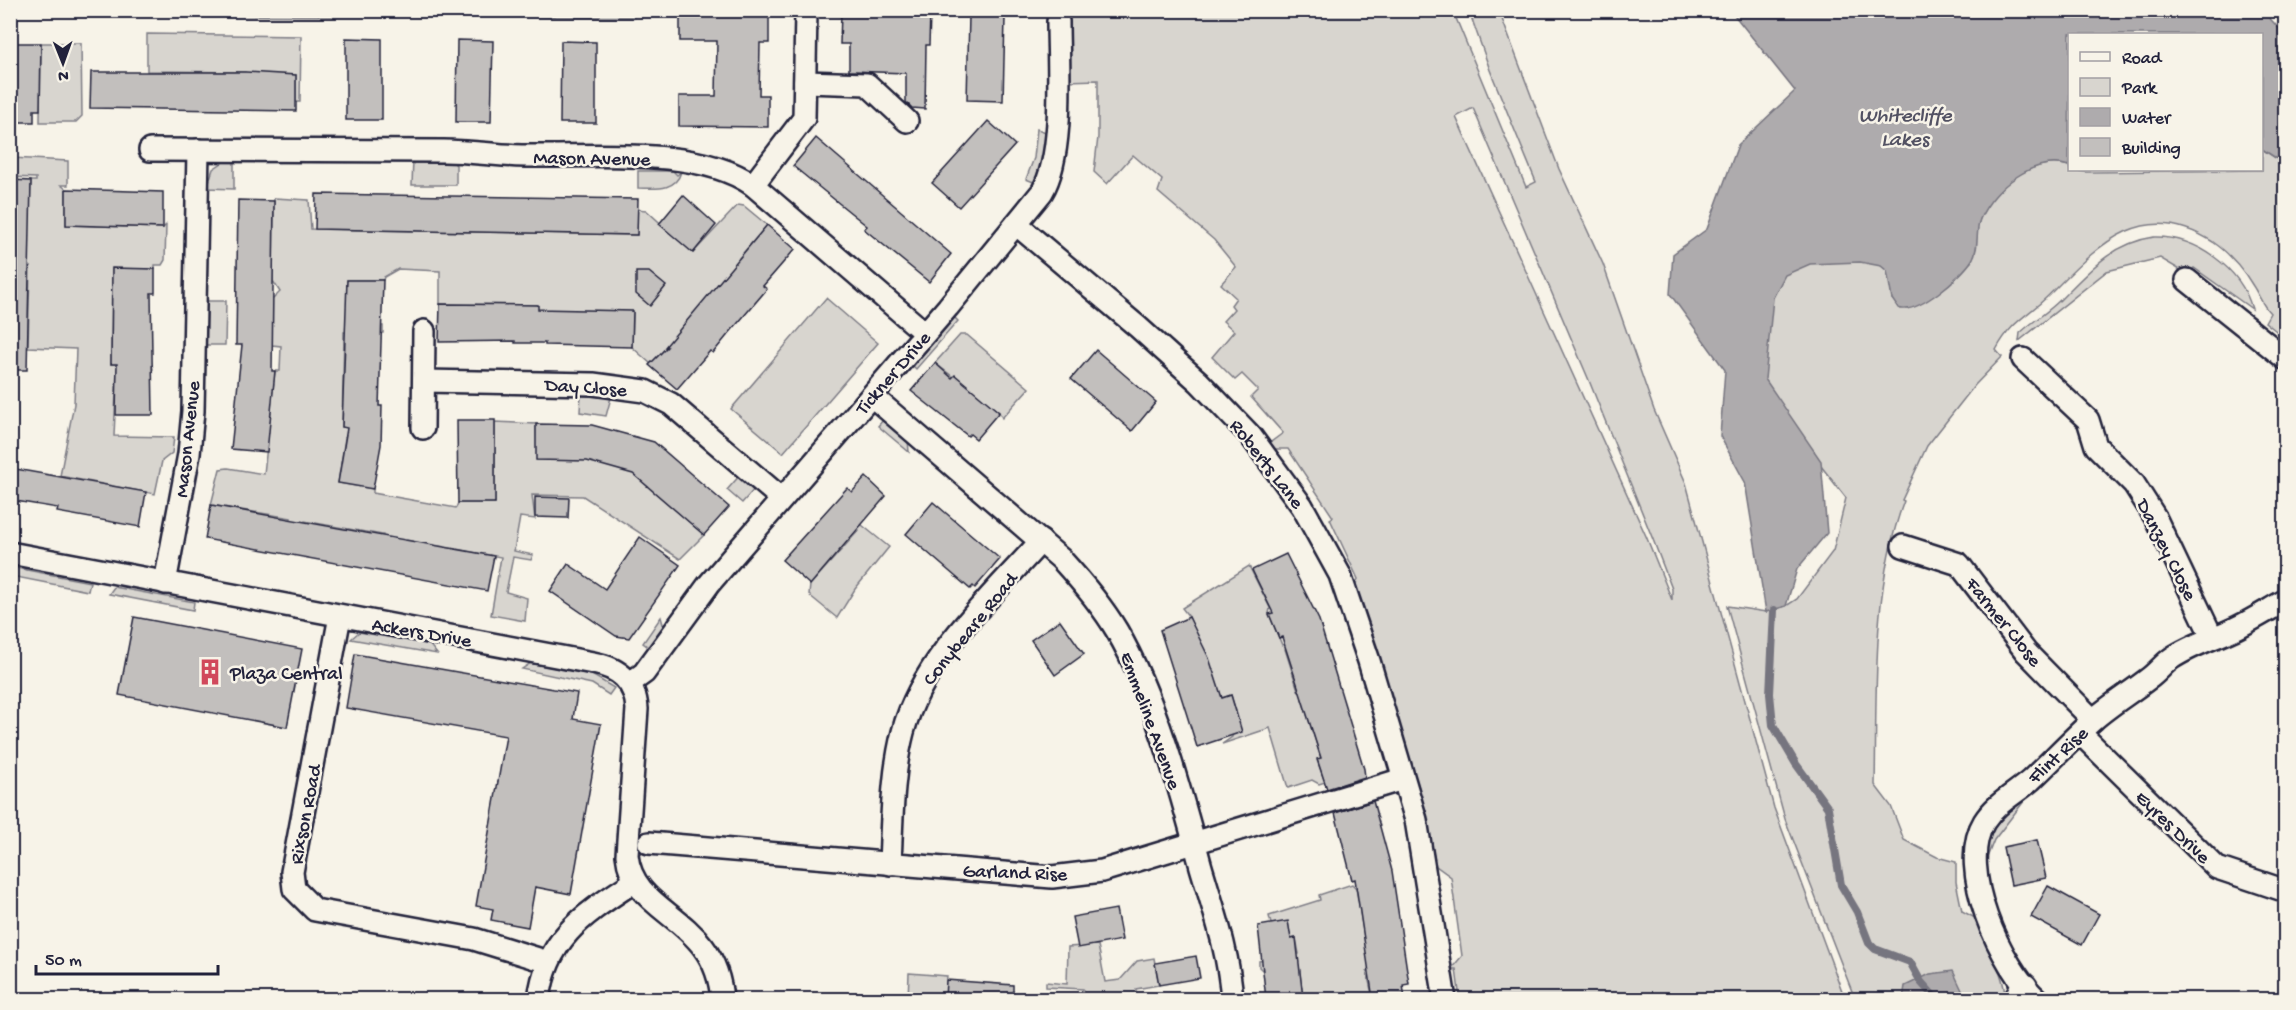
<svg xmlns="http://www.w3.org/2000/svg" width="2296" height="1010" viewBox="0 0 2296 1010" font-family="'Gochi Hand',sans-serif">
	<rect width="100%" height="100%" fill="#f7f3e8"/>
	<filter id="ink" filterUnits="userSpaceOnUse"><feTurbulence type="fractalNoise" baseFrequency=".0167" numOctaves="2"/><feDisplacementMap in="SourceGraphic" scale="12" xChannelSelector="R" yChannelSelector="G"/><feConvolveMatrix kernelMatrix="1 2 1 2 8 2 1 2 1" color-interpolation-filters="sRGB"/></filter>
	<g filter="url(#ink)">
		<g fill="#d8d5cf" stroke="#7d7c85" stroke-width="1.5" fill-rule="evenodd">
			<polygon points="36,11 641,11 633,17 592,17 163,15"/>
			<path d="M1073,11H1453L1526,187L1536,182L1490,70L1469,11H1499L1559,169L1603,264L1654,410L1686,483L1774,808L1845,999H1458L1455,993L1459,992L1456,969H1451L1462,956L1451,877L1436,866L1419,788L1353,590L1358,579L1330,519L1333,517L1288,449H1270L1267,445L1283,433L1251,397L1258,390L1242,374L1235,380L1212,357L1234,331L1223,321L1234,309L1231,305L1236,298L1221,284L1236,267L1214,240L1158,192L1162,180L1133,155L1107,184L1094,172L1098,137V80L1067,81V14ZM1473,108L1588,378L1654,542L1672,589V600L1646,536L1456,117Z"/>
			<polygon points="147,34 301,36 300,102 296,102 296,75 250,74 245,109 245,72 147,71"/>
			<polygon points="41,43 81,43 82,116 76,122 40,122"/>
			<path d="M1941,105L1890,270L1892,299L1907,309L1971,262C1978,248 1974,235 1979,221C1991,188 2034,155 2069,166L2070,170L2087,172L2262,170V149L2285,164V338L2265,322L2270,313C2262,305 2259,295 2253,286C2243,269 2229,253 2213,242C2142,196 2097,247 2049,295C2027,317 2012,320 1996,350L2002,357L1975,385L1927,446L1902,500L1904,501C1871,589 1877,692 1875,785L1891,806L1904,840L1937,857L1956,862V882L1962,911L1977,919C1985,946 2005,971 2005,999H1855L1785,819L1727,606L1766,612L1786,606L1797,599L1833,551L1846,498L1683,290Z"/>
			<polygon points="1037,129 1046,132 1043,160 1036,183 1026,179 1034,158"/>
			<polygon points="11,158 68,161 68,185 61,185 66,189 66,225 163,228 166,225 165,260 162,265 155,265 155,269 112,269 111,364 152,364 153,369 117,369 114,436 174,437 172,453 162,461 155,494 60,476 74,404 76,349 28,347 30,266 11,265 30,201 31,181 36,181 36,178 11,177"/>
			<polygon points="450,159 456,165 456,185 412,185 413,160"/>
			<polygon points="225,161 234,161 234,189 207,188 213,169"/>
			<path d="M638,171H673L677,175L681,172C675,192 654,188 638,188Z"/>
			<polygon points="274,198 309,200 311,229 637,235 637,209 646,210 693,253 738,205 744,206 767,225 739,258 743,262 651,364 632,347 633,312 537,316 537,305 440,304 440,271 398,269 384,277 383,280 347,280 347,325 383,326 383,333 344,332 342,427 357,428 345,438 338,483 373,489 373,493 456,508 458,503 495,503 495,422 536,424 537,460 582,460 582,434 635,474 704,535 680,559 583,496 532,495 535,519 520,517 514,551 533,555 531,560 513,557 506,592 527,598 525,621 491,615 501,557 407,540 404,554 379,559 383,535 305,521 303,530 290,528 291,518 211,505 220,469 228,468 264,474 275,371 280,371 281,346 272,345 272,300 280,292 273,281"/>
			<path d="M2154,237C2196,236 2241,268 2252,309L2194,268L2187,274L2160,258L2107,271L2019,341L2020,333C2033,321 2048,312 2060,300C2088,272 2112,243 2154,237Z"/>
			<polygon points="826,298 878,343 783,453 731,409"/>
			<polygon points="206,301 226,301 225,345 206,345"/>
			<polygon points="953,316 958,321 916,369 911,364"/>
			<polygon points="960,335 967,335 1029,388 1002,418 999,412 935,363"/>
			<polygon points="581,393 612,394 606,416 580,412"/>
			<polygon points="883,420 908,440 909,452 878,426"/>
			<polygon points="741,474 756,487 742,503 727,490"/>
			<polygon points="857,521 889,547 855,589 837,618 809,595 810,585 859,530 853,525"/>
			<polygon points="1249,566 1270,608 1269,614 1282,645 1306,636 1285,649 1298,690 1305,694 1302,699 1321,758 1317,760 1325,782 1319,784 1312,780 1288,788 1270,728 1222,744 1232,737 1236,711 1231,695 1222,698 1189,617 1182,608"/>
			<polygon points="11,567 90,582 88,591 11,576"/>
			<polygon points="114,587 194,602 193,610 109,594"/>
			<polygon points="661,617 664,628 651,649 643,643"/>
			<polygon points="359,632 429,644 437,654 351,639"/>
			<polygon points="531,663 592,675 614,688 609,695 592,684 522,669"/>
			<path d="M2035,787L1994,840L1986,860C1988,821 2008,810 2035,787Z"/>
			<polygon points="1352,884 1356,888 1369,967 1367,972 1373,999 1292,999 1303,998 1299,965 1262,970 1259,967 1259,961 1299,954 1296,938 1291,939 1288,922 1271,924 1269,916 1320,900 1319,895"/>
			<polygon points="1098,945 1105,982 1120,980 1137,961 1154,958 1159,985 1136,989 1136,1000 1082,999 1083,989 1046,987 1046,982 1067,984 1068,947"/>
			<polygon points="909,973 947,976 945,999 908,1000"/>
		</g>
		<g fill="#aeabad" stroke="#76747f" stroke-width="1.5">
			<path d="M2263,11L2285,35V164L2262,149V34H2070L2069,166C2034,155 1994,188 1980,219C1975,232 1980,247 1972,260C1962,276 1917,316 1898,308L1892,299L1887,271L1881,266L1860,262L1810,264L1785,275L1773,298L1765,379L1821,461L1827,533L1797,569L1786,606L1766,612L1745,482L1720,436L1725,370L1670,294L1673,254L1707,229L1738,145L1795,91L1731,11Z"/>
			<polygon points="1953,971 1966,999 1903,999 1905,986 1930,974"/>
		</g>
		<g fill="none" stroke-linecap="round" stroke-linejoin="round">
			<polyline stroke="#76747f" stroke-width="8" points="1774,610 1770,694 1773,725 1796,764 1828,808 1841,885 1857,912 1869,943 1875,949 1910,962 1921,982 1937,1000"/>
		</g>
		<g fill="#c2bfbd" stroke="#22223b" stroke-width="1.5">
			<polygon points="680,10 769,11 769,43 760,43 759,95 768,95 768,127 679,126 679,96 716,96 717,41 680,41"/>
			<polygon points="841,13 930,14 929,45 926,45 925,109 912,108 906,102 906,73 849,71 849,44 840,44"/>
			<polygon points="969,16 1005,17 1003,101 967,100"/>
			<polygon points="346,38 382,39 382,120 346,120"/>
			<polygon points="457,40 493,41 491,122 456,122"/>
			<polygon points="561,41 596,42 596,123 560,123"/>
			<polygon points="10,43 41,43 40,110 34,110 34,122 10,122"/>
			<polygon points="91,72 246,72 296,75 296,111 90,108"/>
			<polygon points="988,121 1015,145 959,207 932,183"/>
			<polygon points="816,138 951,254 929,282 864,229 867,226 793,166"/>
			<polygon points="10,180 31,181 27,370 10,370"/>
			<polygon points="66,189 163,192 163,228 66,225"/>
			<polygon points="316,194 638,199 637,235 315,229"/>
			<polygon points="683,195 716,225 693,253 659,224"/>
			<polygon points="238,200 274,201 272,371 275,371 267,452 231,449 242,345 236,345"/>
			<polygon points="767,225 795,249 763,286 767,289 726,337 713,353 710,351 677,389 649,365 667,347 665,347"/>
			<polygon points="112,268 155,269 155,293 151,293 153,415 116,415 117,364 111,364"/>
			<polygon points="636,272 649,272 666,286 650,306 636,294"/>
			<polygon points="347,280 383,280 379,406 382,406 381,445 373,489 338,483 347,428 342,427"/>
			<polygon points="440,304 538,305 538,309 633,311 632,347 545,345 545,343 515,343 515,341 439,342"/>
			<polygon points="1096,350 1156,402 1132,431 1071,379"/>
			<polygon points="935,363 952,378 955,375 999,412 976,439 970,434 968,436 911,391"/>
			<polygon points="457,420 495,420 495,503 458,503"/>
			<polygon points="536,424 592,425 654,442 729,507 704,535 633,474 587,461 536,460"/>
			<polygon points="10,468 146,492 140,527 57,512 58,508 10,500"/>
			<polygon points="866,477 886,496 810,585 782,560 847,488 852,492"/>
			<polygon points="535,497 569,498 568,518 535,517"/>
			<polygon points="933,502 1000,559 975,588 973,586 970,589 906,534"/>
			<polygon points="211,505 494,556 487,591 205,539"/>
			<polygon points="640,537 680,565 629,638 616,636 550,591 568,564 605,589"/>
			<polygon points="1286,554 1319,620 1364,769 1365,777 1327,789 1317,759 1321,758 1282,637 1279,638 1269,614 1273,613 1252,570"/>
			<polygon points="134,617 302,649 287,727 119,695"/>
			<polygon points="1189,617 1209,658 1222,698 1231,695 1242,732 1197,747 1160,630"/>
			<polygon points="1060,620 1084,654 1055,675 1031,640"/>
			<polygon points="355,654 577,693 573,719 601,724 571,894 535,887 528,927 491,920 493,909 476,906 506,736 346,708"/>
			<polygon points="1373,801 1392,871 1409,984 1403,985 1405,999 1373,999 1355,879 1352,880 1335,813"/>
			<polygon points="2037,840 2046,878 2011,885 2003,847"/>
			<polygon points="2048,886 2099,914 2082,945 2031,917"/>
			<polygon points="1116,909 1122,940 1078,948 1072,917"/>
			<polygon points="1288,921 1291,939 1296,938 1303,998 1266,999 1258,926"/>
			<polygon points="1196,956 1200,978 1159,985 1155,963"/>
			<polygon points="946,980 1013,985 1013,999 945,999"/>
		</g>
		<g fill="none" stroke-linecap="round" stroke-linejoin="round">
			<g stroke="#22223b" stroke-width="26">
				<g id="minor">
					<polyline points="805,82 867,84 907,121"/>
					<path d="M150,150L444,151C472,151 499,156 527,156C593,157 698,146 753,185L925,333"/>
					<polyline points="753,185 804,118 806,12"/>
					<polyline points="1017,225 1138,327 1199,382 1250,435 1302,506 1340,575 1369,661 1416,820 1445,1000"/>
					<polyline points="2187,280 2286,359"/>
					<polyline points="2023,359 2088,420 2096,446 2134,484 2155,517 2212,637"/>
					<polyline points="424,381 593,384 645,391 671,404 782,499"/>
					<path d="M872,396L1061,559C1082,582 1101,604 1117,631C1155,696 1181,793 1201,867C1214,911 1229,953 1232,1000"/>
					<polyline points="423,428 424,331"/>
					<polyline points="1903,546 1959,564 2026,652 2093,720"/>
					<path d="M10,553L593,663C619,668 635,681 637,709L627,855C633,917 716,915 722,1000"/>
					<polyline points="165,583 189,454 193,411 198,150"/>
					<polyline points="340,616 292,872 294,889 315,910 474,939 548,962"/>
					<path d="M630,683L644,673L709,584L948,307L1042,192C1065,154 1058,66 1058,21"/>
					<polyline points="2080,733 2217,868 2286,891"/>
					<polyline points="649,843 1052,877 1102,871 1403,779"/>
					<path d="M890,864C892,821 892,774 903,732C922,659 992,596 1041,541"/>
					<path d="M539,1000C546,936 587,913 635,881"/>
					<path d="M2038,1000C2001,968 1956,868 1984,822C1996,803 2015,794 2031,780C2052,760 2072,739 2093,720C2110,705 2130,693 2148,679C2157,673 2163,664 2172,658C2193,644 2216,638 2238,627C2254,619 2270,609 2286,600"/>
				</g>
			</g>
			<g stroke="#22223b" stroke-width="30">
				<polyline id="tertiary" points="2017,1000 2024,987"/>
			</g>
			<use href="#minor" stroke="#f7f3e8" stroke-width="21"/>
			<use href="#tertiary" stroke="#f7f3e8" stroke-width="26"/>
		</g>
	</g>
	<defs>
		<g id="building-bare" transform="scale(2.07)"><path d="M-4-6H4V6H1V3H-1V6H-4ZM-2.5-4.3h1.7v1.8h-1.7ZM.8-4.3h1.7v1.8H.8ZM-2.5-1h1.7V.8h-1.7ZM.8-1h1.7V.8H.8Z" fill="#d1495b" stroke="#f7f3e8" stroke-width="2.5" paint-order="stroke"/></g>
	</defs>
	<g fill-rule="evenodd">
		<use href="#building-bare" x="210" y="672"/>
	</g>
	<g text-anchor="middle" stroke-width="5" stroke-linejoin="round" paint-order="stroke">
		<g font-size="20" fill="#22223b" stroke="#f7f3e8">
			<text transform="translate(592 157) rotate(1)" y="7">Mason Avenue</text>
			<text transform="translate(892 372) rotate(-49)" y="7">Tickner Drive</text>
			<text transform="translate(586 386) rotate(4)" y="7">Day Close</text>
			<text transform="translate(186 439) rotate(-84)" y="7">Mason Avenue</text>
			<text transform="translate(1268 463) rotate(52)" y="7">Roberts Lane</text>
			<text transform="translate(2168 549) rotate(63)" y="7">Danzey Close</text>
			<text transform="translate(2005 621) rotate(51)" y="7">Farmer Close</text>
			<text transform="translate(969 628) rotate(-51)" y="7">Conybeare Road</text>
			<text transform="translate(422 631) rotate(10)" y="7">Ackers Drive</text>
			<text transform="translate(1152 720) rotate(70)" y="7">Emmeline Avenue</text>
			<text transform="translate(2057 754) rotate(-43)" y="7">Flint Rise</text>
			<text transform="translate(304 814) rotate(-79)" y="7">Rixson Road</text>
			<text transform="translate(2174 826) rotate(44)" y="7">Eyres Drive</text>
			<text transform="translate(1015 871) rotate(2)" y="7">Garland Rise</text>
		</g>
		<g font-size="20" fill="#22223b" stroke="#f7f3e8" text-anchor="start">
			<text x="230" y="679">Plaza Central</text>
		</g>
		<g font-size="21" font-style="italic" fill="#535263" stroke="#f7f3e8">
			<text x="1905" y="121">Whitecliffe<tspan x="1905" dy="24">Lakes</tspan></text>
		</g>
	</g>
	<rect width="2296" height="1010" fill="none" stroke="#f7f3e8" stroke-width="36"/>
	<rect x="18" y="18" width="2260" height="974" fill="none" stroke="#22223b" stroke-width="2" filter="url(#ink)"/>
	<rect x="2068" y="33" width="195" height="138" fill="#f7f3e8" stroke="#a29fa3" stroke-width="1.5"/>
	<rect x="2080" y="52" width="30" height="9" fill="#f7f3e8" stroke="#a29fa3" stroke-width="1.5"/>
	<text x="2122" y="63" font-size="18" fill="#22223b">Road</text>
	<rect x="2080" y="78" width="30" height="18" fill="#d8d5cf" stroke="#a29fa3" stroke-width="1.5"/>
	<text x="2122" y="93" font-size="18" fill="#22223b">Park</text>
	<rect x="2080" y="108" width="30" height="18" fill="#aeabad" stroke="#a29fa3" stroke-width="1.5"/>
	<text x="2122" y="123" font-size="18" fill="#22223b">Water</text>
	<rect x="2080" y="138" width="30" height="18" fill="#c2bfbd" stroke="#a29fa3" stroke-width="1.5"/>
	<text x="2122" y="153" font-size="18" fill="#22223b">Building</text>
	<g transform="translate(63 63) rotate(179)" stroke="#f7f3e8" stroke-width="4.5" paint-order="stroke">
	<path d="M0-4.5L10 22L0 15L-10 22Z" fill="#22223b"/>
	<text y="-9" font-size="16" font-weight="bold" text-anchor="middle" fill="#22223b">N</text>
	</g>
	<path d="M36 965v9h182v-9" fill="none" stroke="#22223b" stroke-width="3"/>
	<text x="45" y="965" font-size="18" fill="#22223b" stroke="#f7f3e8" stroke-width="4.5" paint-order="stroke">50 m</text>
</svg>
